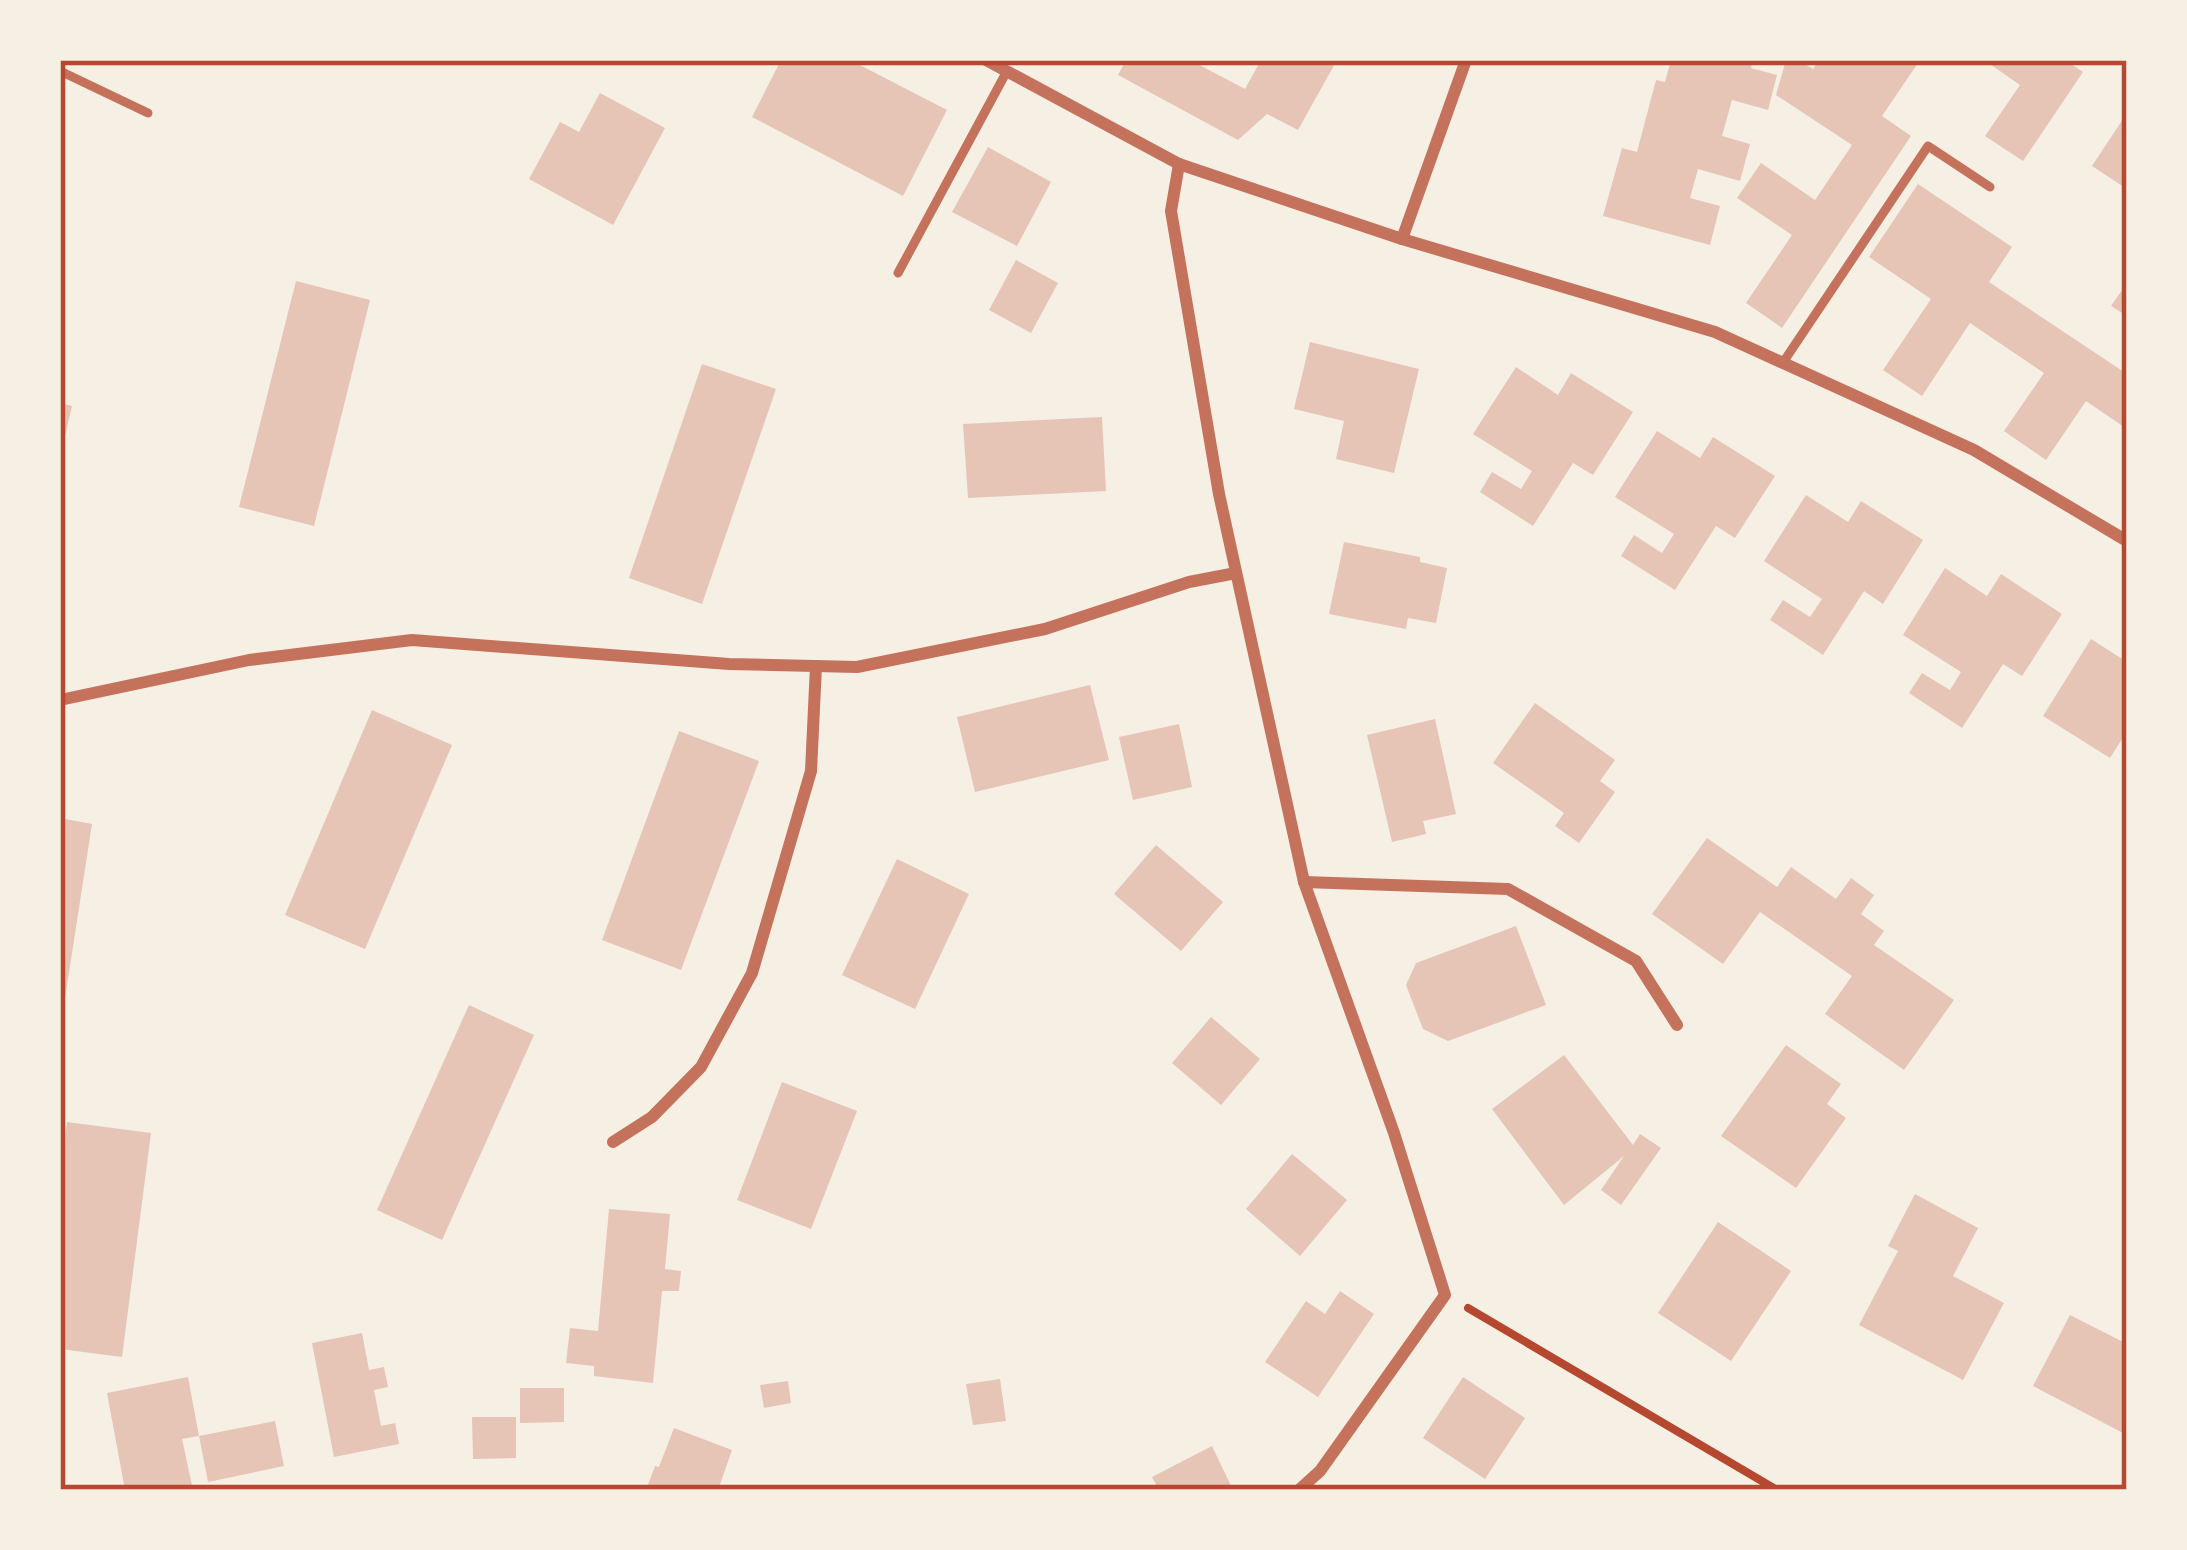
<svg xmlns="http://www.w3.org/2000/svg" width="2187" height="1550" viewBox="0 0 2187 1550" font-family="Helvetica,sans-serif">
	<rect width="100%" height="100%" fill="#f6efe4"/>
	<g fill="#e6c5b7">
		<polygon points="781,60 850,60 947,110 903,196 752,117"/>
		<polygon points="1126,60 1190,60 1245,89 1261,60 1337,60 1298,130 1267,114 1238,140 1118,75"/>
		<polygon points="1671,60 1753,60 1751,68 1777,75 1768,110 1732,100 1722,136 1750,144 1740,181 1698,169 1690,198 1720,206 1710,245 1603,216 1622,148 1637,152 1656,80 1665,82"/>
		<polygon points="1786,60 1798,60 1813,69 1819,60 1920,60 1882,116 1911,136 1782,328 1746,303 1792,235 1737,198 1761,163 1815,200 1852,145 1776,95"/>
		<polygon points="1984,60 2065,60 2083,72 2023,161 1985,136 2020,85"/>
		<polygon points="600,93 665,128 613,225 529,179 560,122 579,132"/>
		<polygon points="2127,113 2127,189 2092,166"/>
		<polygon points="988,147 1051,182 1017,246 952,212"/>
		<polygon points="1918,184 2012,247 1989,282 2127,374 2127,429 2086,401 2046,460 2004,431 2044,373 1970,323 1922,396 1883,370 1931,299 1869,257"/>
		<polygon points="1016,260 1058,283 1031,333 989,310"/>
		<polygon points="296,281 370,300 314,526 239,507"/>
		<polygon points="2127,283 2127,316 2111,306"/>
		<polygon points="1310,342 1419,369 1394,473 1336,459 1344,421 1294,409"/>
		<polygon points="702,364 776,389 702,604 629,578"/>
		<polygon points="1516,367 1558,395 1571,373 1633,412 1593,475 1573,463 1533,526 1480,492 1492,472 1521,489 1532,471 1473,434"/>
		<polygon points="60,403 72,406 62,449 60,449"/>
		<polygon points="1102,417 1106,491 968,498 963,424"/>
		<polygon points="1657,431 1700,458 1713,437 1775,476 1735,538 1716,526 1675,590 1621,556 1634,535 1662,553 1674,534 1615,497"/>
		<polygon points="1806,495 1848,522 1861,501 1923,540 1883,604 1864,591 1823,655 1770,620 1783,600 1810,617 1822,599 1764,561"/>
		<polygon points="1344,542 1420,557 1420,562 1447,568 1436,623 1408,618 1406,629 1329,614"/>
		<polygon points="1945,568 1987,596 2001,574 2062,614 2022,676 2003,664 1962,728 1909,693 1922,673 1950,690 1961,672 1903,635"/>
		<polygon points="2091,639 2127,662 2127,731 2110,758 2043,716"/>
		<polygon points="1090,685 1109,760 975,792 957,717"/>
		<polygon points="1535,703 1615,760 1600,781 1615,792 1579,843 1555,826 1564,813 1493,763"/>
		<polygon points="372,710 452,745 365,949 285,915"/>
		<polygon points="1435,719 1456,814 1423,821 1426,834 1392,842 1367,735"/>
		<polygon points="1179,724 1192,787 1133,800 1119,737"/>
		<polygon points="679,731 759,761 681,970 602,940"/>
		<polygon points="60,818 92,824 63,1011 60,1011"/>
		<polygon points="1707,838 1777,887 1791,867 1836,899 1851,878 1874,895 1861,914 1884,931 1874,945 1954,1000 1904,1070 1825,1014 1852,976 1760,912 1723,964 1652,914"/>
		<polygon points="1156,845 1223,902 1181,951 1114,894"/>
		<polygon points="897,859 969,894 915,1009 842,975"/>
		<polygon points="1516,926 1546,1005 1448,1041 1423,1029 1406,985 1416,963"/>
		<polygon points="469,1005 534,1035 442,1240 377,1210"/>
		<polygon points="1211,1017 1260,1059 1221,1105 1172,1063"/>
		<polygon points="1786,1045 1841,1084 1827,1104 1846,1118 1796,1188 1721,1136"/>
		<polygon points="1564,1055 1633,1145 1640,1134 1661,1148 1621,1205 1601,1190 1624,1156 1564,1205 1492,1109"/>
		<polygon points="782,1082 857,1111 811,1229 737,1200"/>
		<polygon points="67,1122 151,1133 122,1357 60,1349 60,1179"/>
		<polygon points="1292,1154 1347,1200 1300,1256 1246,1209"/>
		<polygon points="1915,1194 1978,1228 1953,1276 2004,1303 1963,1380 1859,1325 1898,1251 1888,1246"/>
		<polygon points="609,1209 670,1214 665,1269 681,1271 679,1291 662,1291 653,1383 594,1376 594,1366 566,1363 570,1328 598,1331"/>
		<polygon points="1718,1222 1791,1271 1731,1361 1658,1313"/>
		<polygon points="1340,1291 1374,1314 1318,1397 1265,1362 1306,1301 1325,1314"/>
		<polygon points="2070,1315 2127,1344 2127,1426 2123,1433 2033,1386"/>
		<polygon points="362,1333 369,1370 384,1367 388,1387 374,1390 381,1426 395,1423 399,1444 334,1457 312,1343"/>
		<polygon points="188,1377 199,1436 182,1439 193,1490 125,1490 107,1393"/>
		<polygon points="1463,1377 1525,1418 1485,1479 1423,1438"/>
		<polygon points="1000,1379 1006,1421 973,1425 966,1384"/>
		<polygon points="788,1381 791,1403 764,1408 760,1385"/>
		<polygon points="520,1388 564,1388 564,1422 520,1423"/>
		<polygon points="472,1417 516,1417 516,1458 473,1459"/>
		<polygon points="275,1421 284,1466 208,1482 199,1436"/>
		<polygon points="674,1428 732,1450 718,1490 646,1490 655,1466 659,1467"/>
		<polygon points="1212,1446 1233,1490 1159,1490 1152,1477"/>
	</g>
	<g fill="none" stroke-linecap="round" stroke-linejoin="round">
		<polyline stroke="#b5482f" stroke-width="8" points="1468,1308 1777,1490"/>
		<g stroke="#c5725c" stroke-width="9">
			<polyline points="60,71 148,113"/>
			<polyline points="898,273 1007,71"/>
			<polyline points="1782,364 1928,146 1990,187"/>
		</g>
		<g stroke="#c5725c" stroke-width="12">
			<polyline points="986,60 1179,164 1402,239 1715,332 1974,450 2127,541"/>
			<polyline points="1179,164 1171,211 1219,494 1304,882 1394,1133 1445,1295 1320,1471 1299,1490"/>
			<polyline points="1402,239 1466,60"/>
			<polyline points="60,700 249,660 412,640 729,664 857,667 1045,629 1189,582 1236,573"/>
			<polyline points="1304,882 1508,889 1636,961 1677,1025"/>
			<polyline points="613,1142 652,1117 701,1067 752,973 811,771 816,666"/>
		</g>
	</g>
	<rect width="2187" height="1550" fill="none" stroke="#f6efe4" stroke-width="126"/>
	<rect x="63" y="63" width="2061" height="1424" fill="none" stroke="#b5482f" stroke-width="4.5"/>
</svg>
